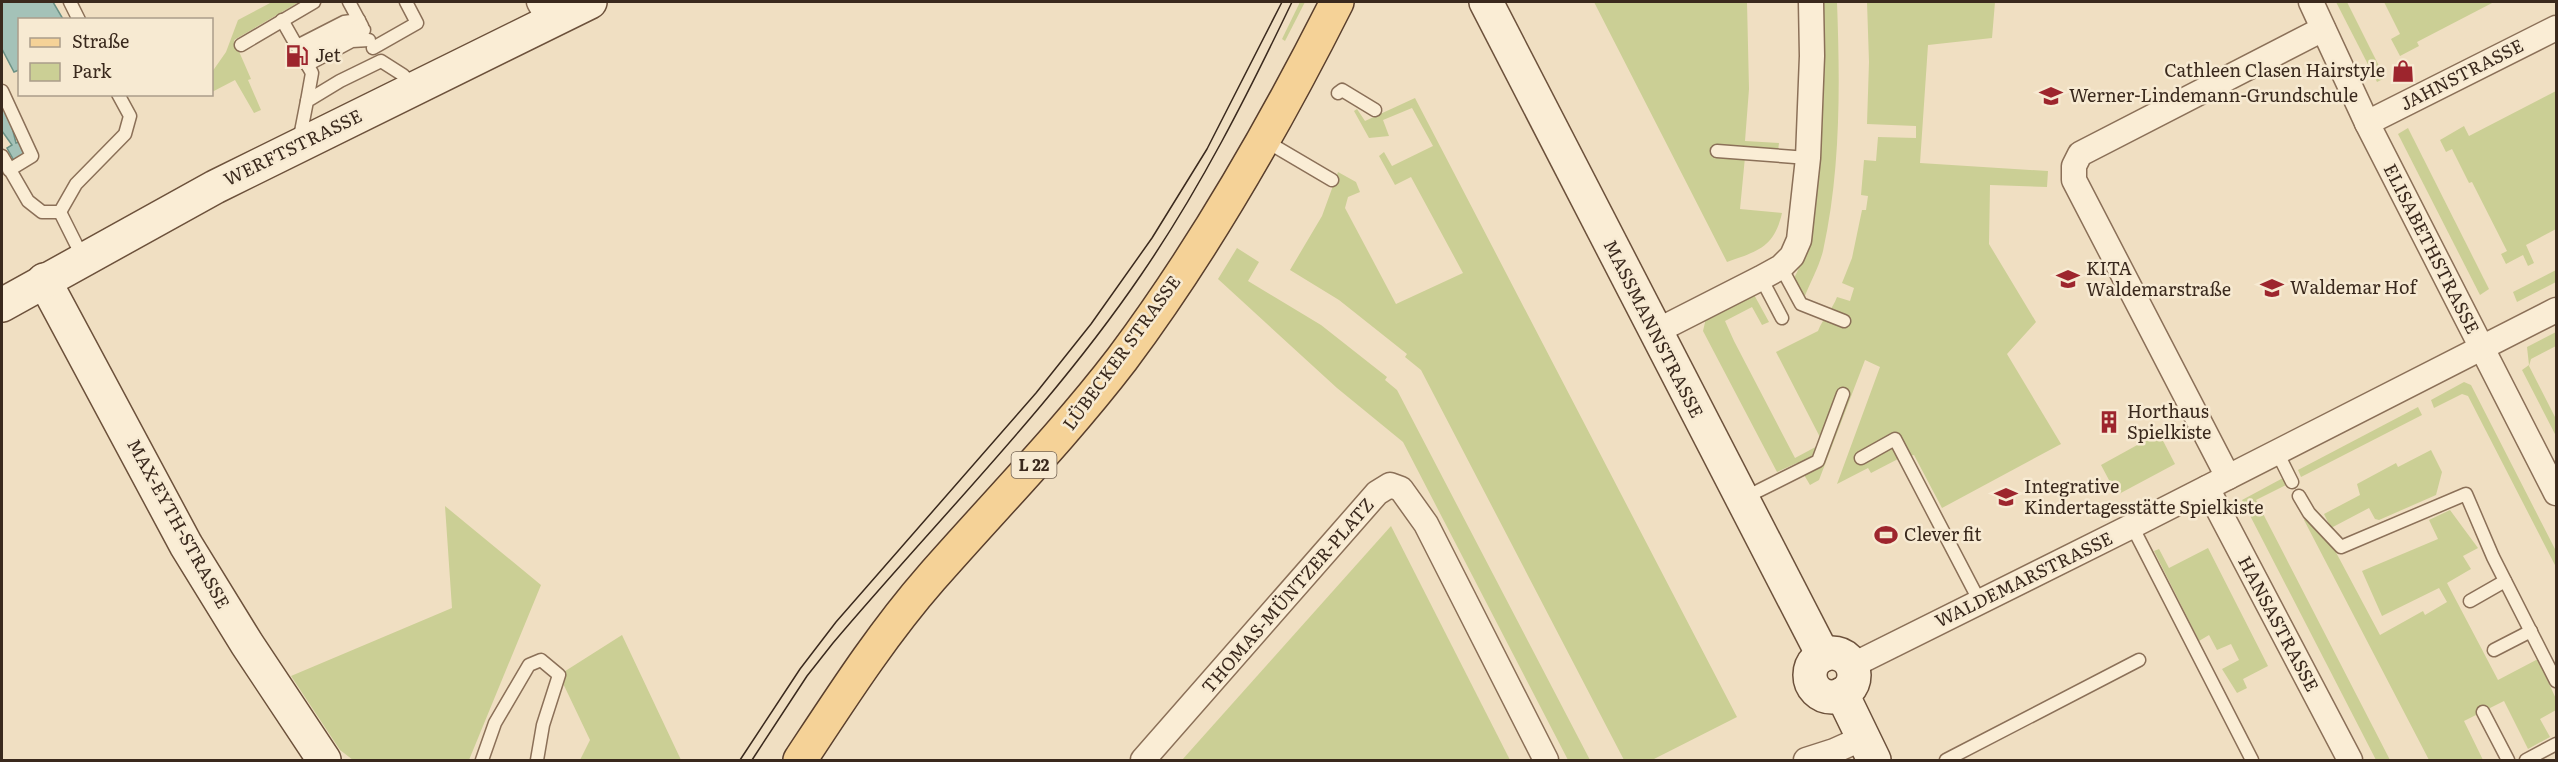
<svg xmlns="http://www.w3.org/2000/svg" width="2558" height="762" viewBox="0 0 2558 762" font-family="Literata,serif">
	<rect width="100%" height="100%" fill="#f0dfc2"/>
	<g fill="#cbcf95">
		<polygon points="272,2 299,2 234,40 251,79 248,80 261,110 254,113 235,80 212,92 212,72 226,52 238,20"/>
		<polygon points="1300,2 1305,2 1285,41 1282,39"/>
		<path d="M1594,2H1747L1749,89L1745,141L1779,143L1777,159L1745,157L1740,209L1782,213C1774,248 1758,251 1727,262Z"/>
		<path d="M1822,2H1837C1840,83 1841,170 1823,251C1819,267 1810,283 1804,298L1794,278C1804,261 1806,241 1809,221C1822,150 1828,74 1822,2Z"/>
		<path d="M1867,2H1995L1992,38L1928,45L1920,163L2048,171L2047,187L1990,185L1989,244L2036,322L2007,354L2061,444L1942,508L1914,455L1898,459L1871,473L1868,468L1837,484L1880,367L1865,360L1819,480L1810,485L1797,463L1777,472L1703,331L1706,318L1752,291L1769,322L1762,325L1752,307L1725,321L1734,341L1795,458L1823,443L1776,352L1818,331C1823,318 1832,310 1837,297L1850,301L1854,288L1842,283L1852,258L1862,210H1866L1868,196L1861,195L1864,160L1876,161L1878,137L1916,138V126L1867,124L1869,62Z"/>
		<polygon points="2336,2 2347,2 2385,78 2377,82"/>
		<polygon points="2384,2 2494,2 2417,42 2419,46 2400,56 2391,39 2400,34"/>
		<polygon points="2556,91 2556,229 2526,245 2534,263 2528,266 2523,255 2506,264 2501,254 2507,251 2472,182 2469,183 2452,149 2446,152 2440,140 2464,126 2469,136"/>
		<polygon points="1415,98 1737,717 1652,760 1624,760 1421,370 1405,357 1407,354 1339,300 1290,270 1322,216 1338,172 1356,182 1360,192 1348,197 1345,208 1396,304 1463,273 1411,177 1395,185 1379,156 1384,152 1392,166 1433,146 1412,108 1383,120 1389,136 1369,138 1354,111 1357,109 1365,121"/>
		<polygon points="2408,128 2489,289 2480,295 2398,134"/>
		<polygon points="1237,248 1259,262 1248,281 1321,325 1387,377 1385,380 1397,390 1590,760 1568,760 1403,442 1337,388 1218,279"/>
		<polygon points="2556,270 2556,282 2517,302 2513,292"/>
		<polygon points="2556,332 2556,346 2531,359 2529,366 2556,419 2556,436 2522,370 2529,365 2527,347"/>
		<polygon points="2464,382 2471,385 2556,551 2556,567 2468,396 2462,394 2434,408 2431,400"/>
		<polygon points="2418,407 2422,415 2301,477 2298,470"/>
		<polygon points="2159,433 2175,464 2117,495 2101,465"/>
		<polygon points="2431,450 2442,472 2436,495 2379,520 2375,519 2369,508 2331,528 2324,514 2360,495 2357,484 2396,463 2398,467"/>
		<polygon points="2283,478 2286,485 2256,500 2390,760 2376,760 2242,500"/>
		<polygon points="445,506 541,585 469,760 353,760 340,750 291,676 452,608"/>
		<polygon points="2450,510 2478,548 2463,556 2471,569 2447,583 2498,680 2538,659 2556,699 2556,710 2540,719 2550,737 2528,749 2504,701 2464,721 2483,760 2429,760 2304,520 2307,517 2331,543 2380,635 2423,611 2425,615 2447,602 2439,588 2382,616 2362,571 2438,539 2429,520"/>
		<polygon points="1391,526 1510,760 1182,760"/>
		<polygon points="2208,548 2268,666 2243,679 2247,688 2237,693 2222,669 2239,660 2231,644 2217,650 2209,635 2199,641 2154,551 2159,549 2169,568"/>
		<polygon points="622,635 681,760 580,760 590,740 559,675"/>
	</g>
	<g fill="#a4c2b8" stroke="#6b9185" stroke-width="1.5">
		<polygon points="2,2 53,2 63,19 20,20 19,70 14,72 2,49"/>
		<polygon points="2,99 9,115 16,143 19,142 29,160 17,166 7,148 12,145 2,131"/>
	</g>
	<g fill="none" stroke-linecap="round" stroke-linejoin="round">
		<g stroke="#8b7058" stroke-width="15">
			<g id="lane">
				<polyline points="70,2 79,20"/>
				<polyline points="349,2 362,26"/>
				<polyline points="282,20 312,73 307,101"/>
				<polyline points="241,45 314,2"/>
				<polyline points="297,46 344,22 359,20"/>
				<polyline points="373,48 417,23 406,2"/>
				<polyline points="302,56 349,31 364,30"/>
				<polyline points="307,65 352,41 369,40"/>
				<polyline points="2,91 32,156 9,170"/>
				<polyline points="1338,93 1342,90 1375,110"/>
				<polyline points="1264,140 1332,180"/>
				<polyline points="299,142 307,101 340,81 381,61 403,75 415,87"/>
				<polyline points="1717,151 1808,158"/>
				<polyline points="2,156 28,201 42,212 60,212 76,184 125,134 130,116 118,94"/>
				<polyline points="60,212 83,258"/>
				<polyline points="1781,267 1801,304 1844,321"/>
				<polyline points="1761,278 1782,318"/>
				<polyline points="2277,452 2292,482"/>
				<polyline points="1861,458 1895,439 1980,602"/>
				<polyline points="2299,496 2309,513 2341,547 2466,494 2493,557 2556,681"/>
				<polyline points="1744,498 1818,461 1843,394"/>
				<polyline points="2132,526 2252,760"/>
				<polyline points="2470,601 2505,581"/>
				<polyline points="2494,650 2531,631"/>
				<polyline points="2483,712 2508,760"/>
				<polyline points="482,760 495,723 529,665 541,660 559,675 543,725 537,760"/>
				<polyline points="1946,760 2139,660"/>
				<polyline points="2526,760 2556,744"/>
			</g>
		</g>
		<g stroke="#8b7058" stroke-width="27">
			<g id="street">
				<polyline points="539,2 550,22"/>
				<polyline points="2311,2 2367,123 2556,493"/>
				<polyline points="2367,123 2556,28"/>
				<polyline points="1655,332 1761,278 1781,267 1792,256 1799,240 1808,158 1812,56 1811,2"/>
				<polyline points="2228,477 2074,180 2074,166 2080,154 2323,29"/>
				<polyline points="2207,488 2350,760"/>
				<polyline points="1851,666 2132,526 2556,310"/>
				<polyline points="1143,760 1377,493 1390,485 1401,489 1426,524 1546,760"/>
				<polyline points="1806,760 1834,751 1863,738"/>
			</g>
		</g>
		<g stroke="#6c513b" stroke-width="36">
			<g id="secondary">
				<polyline points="1486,2 1823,655"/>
				<polyline points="44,280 186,545 247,644 324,760"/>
				<polyline points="2,305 215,187 590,2"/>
				<circle cx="1832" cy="675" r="22"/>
				<polyline points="1842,694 1874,760"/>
			</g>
		</g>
		<g stroke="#583e2c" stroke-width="36">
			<path id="primary" d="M800,760C841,698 882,634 931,578C995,505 1063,436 1122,359C1205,248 1275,125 1337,2"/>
		</g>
		<use href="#lane" stroke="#faedd5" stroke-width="12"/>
		<use href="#street" stroke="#faedd5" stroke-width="24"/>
		<use href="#secondary" stroke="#faedd5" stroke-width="33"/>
		<use href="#primary" stroke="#f5d297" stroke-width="33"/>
		<g stroke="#3a291d" stroke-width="1.5">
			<polyline points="740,760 800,669 836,622 1036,393 1091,324 1152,238 1207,149 1282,2"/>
			<path d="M752,760L807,676L833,643C936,521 1051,407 1141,275C1200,189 1247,96 1292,2"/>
		</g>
	</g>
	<defs>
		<g id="fuel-bare" transform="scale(1.8)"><path d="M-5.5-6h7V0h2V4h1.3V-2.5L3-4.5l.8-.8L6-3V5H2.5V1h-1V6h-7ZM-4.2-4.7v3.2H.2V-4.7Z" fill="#9d252d" stroke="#f7ead2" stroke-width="2.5" paint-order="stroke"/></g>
		<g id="shop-bare" transform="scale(1.8)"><path d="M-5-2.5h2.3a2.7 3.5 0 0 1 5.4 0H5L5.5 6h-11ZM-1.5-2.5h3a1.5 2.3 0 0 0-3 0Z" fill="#9d252d" stroke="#f7ead2" stroke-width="2.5" paint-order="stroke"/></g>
		<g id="school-bare" transform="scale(1.8)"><path d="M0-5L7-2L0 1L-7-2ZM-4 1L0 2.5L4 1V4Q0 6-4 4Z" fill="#9d252d" stroke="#f7ead2" stroke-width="2.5" paint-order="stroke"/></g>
		<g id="building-bare" transform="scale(1.8)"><path d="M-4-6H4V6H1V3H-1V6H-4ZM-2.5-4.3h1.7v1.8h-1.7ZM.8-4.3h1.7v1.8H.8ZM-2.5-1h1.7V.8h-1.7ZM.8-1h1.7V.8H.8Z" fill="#9d252d" stroke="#f7ead2" stroke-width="2.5" paint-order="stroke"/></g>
		<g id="stadium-bare" transform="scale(1.8)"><path d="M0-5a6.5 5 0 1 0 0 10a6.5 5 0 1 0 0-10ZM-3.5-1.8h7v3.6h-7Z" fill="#9d252d" stroke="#f7ead2" stroke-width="2.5" paint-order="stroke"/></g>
	</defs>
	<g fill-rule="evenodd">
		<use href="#fuel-bare" x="297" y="56"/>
		<use href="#shop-bare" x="2403" y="71"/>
		<use href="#school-bare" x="2051" y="96"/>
		<use href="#school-bare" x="2068" y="279"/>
		<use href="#school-bare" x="2272" y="288"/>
		<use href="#building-bare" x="2109" y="422"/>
		<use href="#school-bare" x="2006" y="497"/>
		<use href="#stadium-bare" x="1886" y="535"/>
	</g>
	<g text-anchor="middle" stroke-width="5" stroke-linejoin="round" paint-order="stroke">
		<rect fill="#f7ead2" stroke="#736353" stroke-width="1.5" x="1011.5" y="452" width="45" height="26" rx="4.5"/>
		<g font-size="16" font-weight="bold" fill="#3a291d">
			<text x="1034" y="471">L 22</text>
		</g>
		<g font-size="18" fill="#3a291d" stroke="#f7ead2" text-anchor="start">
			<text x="315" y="62">Jet</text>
			<text x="2385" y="77" text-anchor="end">Cathleen Clasen Hairstyle</text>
			<text x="2069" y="102">Werner-Lindemann-Grundschule</text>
			<text x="2086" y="275">KITA<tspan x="2086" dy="21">Waldemarstraße</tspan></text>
			<text x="2290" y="294">Waldemar Hof</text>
			<text x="2127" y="418">Horthaus<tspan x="2127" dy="21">Spielkiste</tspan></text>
			<text x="2024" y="493">Integrative<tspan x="2024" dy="21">Kindertagesstätte Spielkiste</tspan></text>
			<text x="1904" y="541">Clever fit</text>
		</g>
		<g font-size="18" fill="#3a291d" stroke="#f7ead2">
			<text transform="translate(2462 75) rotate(-27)" y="6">JAHNSTRASSE</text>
			<text transform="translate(293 148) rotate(-26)" y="6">WERFTSTRASSE</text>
			<text transform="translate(2431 249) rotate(63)" y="6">ELISABETHSTRASSE</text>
			<text transform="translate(1653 329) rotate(63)" y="6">MASSMANNSTRASSE</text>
			<text transform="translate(1122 353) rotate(-54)" y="6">LÜBECKER STRASSE</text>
			<text transform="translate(178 524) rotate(61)" y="6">MAX-EYTH-STRASSE</text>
			<text transform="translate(2024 580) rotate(-26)" y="6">WALDEMARSTRASSE</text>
			<text transform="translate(1288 596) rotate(-49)" y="6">THOMAS-MÜNTZER-PLATZ</text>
			<text transform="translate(2278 624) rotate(62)" y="6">HANSASTRASSE</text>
		</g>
	</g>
	<rect width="2558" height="762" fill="none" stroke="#3a291d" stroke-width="6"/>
	<rect x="18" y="18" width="195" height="78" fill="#f7ead2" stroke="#ab9d8a" stroke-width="1.5"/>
	<rect x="30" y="38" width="30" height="9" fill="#f5d297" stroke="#ab9d8a" stroke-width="1.5"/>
	<text x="72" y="48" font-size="18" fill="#3a291d">Straße</text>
	<rect x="30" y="63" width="30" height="18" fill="#cbcf95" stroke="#ab9d8a" stroke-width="1.5"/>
	<text x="72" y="78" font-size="18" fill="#3a291d">Park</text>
</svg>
